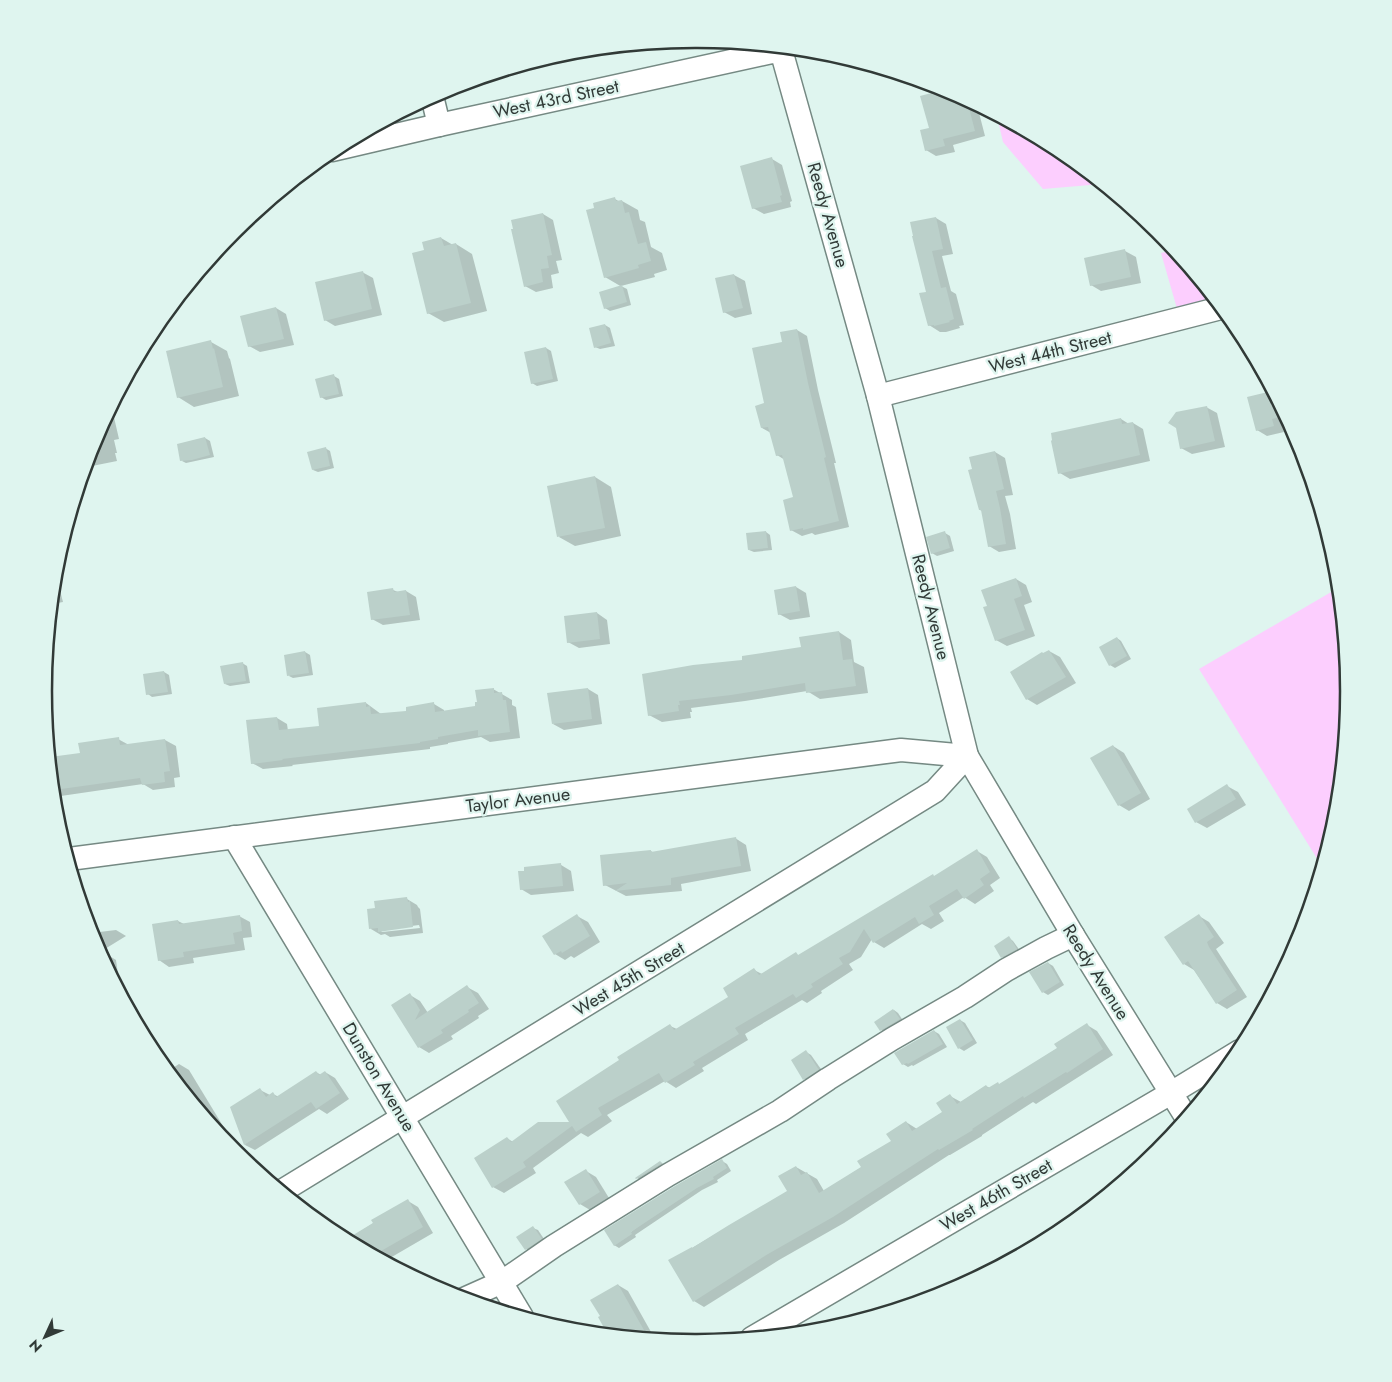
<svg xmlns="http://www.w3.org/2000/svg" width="1392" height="1382" viewBox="0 0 1392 1382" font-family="Jost,sans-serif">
	<rect width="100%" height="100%" fill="#dff5ef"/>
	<g fill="#fccefe">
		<polygon points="997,116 1059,149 1102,184 1043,189 1003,142"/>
		<polygon points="1174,250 1216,302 1178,312 1161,253"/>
		<polygon points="1338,588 1348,691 1336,819 1321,865 1199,669"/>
	</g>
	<g fill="#0003" fill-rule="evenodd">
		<polygon points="951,91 977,105 985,136 953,145 955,152 936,156 926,150 930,129"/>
		<polygon points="772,159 782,165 792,201 790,202 791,207 764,214 753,208"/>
		<polygon points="615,199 620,202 622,201 638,210 640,220 645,222 651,247 662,253 667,270 654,274 655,277 621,286 627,289 631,305 610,311 605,308 622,287 605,277"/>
		<polygon points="543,214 553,220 562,260 556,261 559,273 551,275 553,288 536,292 525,286"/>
		<polygon points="936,218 946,224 953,254 942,256 951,291 956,294 964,325 959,326 960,328 946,332 940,332 929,325 927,293"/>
		<polygon points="441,238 453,245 456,244 472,254 487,311 444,322 428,313 426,251"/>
		<polygon points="1125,251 1136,257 1141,283 1101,291 1091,285"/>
		<polygon points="362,272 373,278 382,315 335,326 325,320"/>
		<polygon points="734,275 745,281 752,314 735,318 724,312"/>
		<polygon points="276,308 286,314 294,345 260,352 249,346"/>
		<polygon points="605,325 610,328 615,346 600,349 595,347"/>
		<polygon points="797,330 807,336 818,390 836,463 834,463 849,527 815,535 812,533 802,536 791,530 795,498 785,460 777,455 771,433 762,428 765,404 784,343"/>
		<polygon points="211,342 227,351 229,358 230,359 239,396 194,407 178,397"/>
		<polygon points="546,348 551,351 558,381 537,386 532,383"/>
		<polygon points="334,376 339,379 343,396 326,400 321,397"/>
		<polygon points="1272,393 1289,423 1282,425 1284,432 1267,436 1257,430"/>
		<polygon points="1206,407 1217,413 1225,447 1192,454 1181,448"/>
		<polygon points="110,411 113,413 119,439 114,440 117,453 115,453 117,461 92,466 87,464 94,441"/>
		<polygon points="1121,419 1129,424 1133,423 1143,429 1150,461 1070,479 1060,473"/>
		<polygon points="205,438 210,441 214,457 186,463 182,461"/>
		<polygon points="325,448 330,451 334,468 318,472 313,470"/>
		<polygon points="995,452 1005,458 1013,495 1005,496 1010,514 1016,549 999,552 989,546 982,511 980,510"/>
		<polygon points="595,477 611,487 621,536 575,546 559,537"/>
		<polygon points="766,532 770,535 772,550 754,552 749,550"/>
		<polygon points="945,533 950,536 954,551 937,556 932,553"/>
		<polygon points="55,578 57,579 63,602 52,604"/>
		<polygon points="1016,579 1026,585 1032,602 1024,605 1035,636 1007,646 996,640"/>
		<polygon points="796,587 806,593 810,617 790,620 779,614"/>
		<polygon points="393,590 398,592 406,591 416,597 420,620 383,625 372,619"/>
		<polygon points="597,613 607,620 610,644 579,648 568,642"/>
		<polygon points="839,632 851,640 854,662 864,667 868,693 820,699 807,691 745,701 691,708 692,712 690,712 691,718 662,722 649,715 744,661 802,648"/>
		<polygon points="1117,638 1121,641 1131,659 1115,668 1110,665"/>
		<polygon points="1049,651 1060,657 1076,683 1037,705 1027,699"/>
		<polygon points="305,652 310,655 313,675 293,678 289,676"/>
		<polygon points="242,663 247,666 250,683 230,686 225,684"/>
		<polygon points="164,672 169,675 172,694 152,697 148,694 145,675"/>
		<polygon points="493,689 512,700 512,705 516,707 520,738 490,742 481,737 448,743 448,744 430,747 430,749 292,765 293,766 263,769 252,763 277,718 287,724 288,731 321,727 366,703 381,714 408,712 434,704 444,710 444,712 476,707"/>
		<polygon points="588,689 598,695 602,724 564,730 553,724"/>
		<polygon points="118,739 129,745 165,740 176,746 180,777 174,778 175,787 153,790 143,784 54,797 50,758 81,754"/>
		<polygon points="1113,746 1124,753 1150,799 1129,811 1119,805"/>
		<polygon points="1227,786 1238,792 1246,805 1207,828 1196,822"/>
		<polygon points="735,838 746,845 751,871 681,884 682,891 626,896 605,885 651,851 654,853"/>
		<polygon points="977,851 987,857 1000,878 990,885 994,891 975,904 964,897 939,913 944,921 931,929 922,924 884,948 874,942 872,939 861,957 849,964 853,970 821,991 822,993 807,1003 802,1000 745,1034 748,1040 702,1068 704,1071 676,1088 665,1081 607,1115 612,1121 588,1137 581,1133 533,1168 536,1173 504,1193 493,1187 507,1138 513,1142 571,1123 670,1026 677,1029 730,998 754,970 762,974 796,954 800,956 935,877"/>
		<polygon points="561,865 571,871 574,891 531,895 521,889"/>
		<path d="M407,899L417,905L418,907L420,909L423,933L390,937L385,934L381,935L371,929L377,909ZM419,925L420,928L382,932L380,930Z"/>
		<polygon points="239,916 250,922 252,937 243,938 245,950 193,958 194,963 169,967 159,960 178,921 184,924"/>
		<polygon points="577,916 588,922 600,942 574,958 571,956 565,960 555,954"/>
		<polygon points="1199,916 1209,922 1224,943 1216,949 1247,997 1227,1009 1217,1003 1194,970 1184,964"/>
		<polygon points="116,930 126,936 100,952 91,933"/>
		<polygon points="1009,938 1013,941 1021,952 1007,960 1002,957"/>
		<polygon points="106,954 116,960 120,989 102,958"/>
		<polygon points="1048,963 1053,966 1064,985 1048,995 1043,992"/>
		<polygon points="467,987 478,993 489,1009 478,1016 479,1018 451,1036 453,1039 429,1053 419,1047 410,995 420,1001 428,1013"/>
		<polygon points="894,1010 898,1013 904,1022 886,1033 881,1030"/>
		<polygon points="960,1020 965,1023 977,1043 964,1051 959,1048"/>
		<polygon points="1087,1025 1097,1031 1113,1055 1036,1104 1033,1102 982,1135 982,1136 950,1155 949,1155 844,1223 779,1260 704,1307 694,1301 692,1248 789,1191 796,1167 817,1179 824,1191 862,1167 892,1141 906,1122 917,1129 943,1112 950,1096 961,1102 986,1086 990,1088 1000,1085 1058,1048"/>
		<polygon points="934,1031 939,1034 947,1047 913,1066 912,1065 908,1067 903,1064"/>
		<polygon points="806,1052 811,1055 823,1072 809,1081 804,1079"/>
		<polygon points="179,1064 189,1070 243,1159 235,1152 168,1071"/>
		<polygon points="316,1072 321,1075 325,1072 335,1078 349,1099 327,1114 319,1109 255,1150 245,1145 260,1090 270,1095 273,1094 279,1097"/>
		<polygon points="722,1161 727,1164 731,1171 717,1180 718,1182 702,1190 635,1235 636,1237 619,1248 614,1245"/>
		<polygon points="660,1162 665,1165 642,1181 637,1178"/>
		<polygon points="586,1171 596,1177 609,1198 590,1210 580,1204"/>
		<polygon points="408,1201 418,1207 433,1233 390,1258 395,1266 347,1240"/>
		<polygon points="533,1228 538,1230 546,1242 531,1252 526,1249"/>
		<polygon points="618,1285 628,1291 655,1339 610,1335"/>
	</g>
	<g fill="#bbd0ca">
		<polygon points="947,89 967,100 975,131 943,139 945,146 925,151 920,130 929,128 920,96"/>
		<polygon points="772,157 782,195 780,196 782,202 752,209 740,166"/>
		<polygon points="615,197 616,201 622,200 625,213 629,212 638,244 646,242 651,261 638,265 639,268 604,278 586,210 594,208 593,203"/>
		<polygon points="543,213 552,255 547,256 549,268 541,269 543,282 524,287 511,229 513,229 511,220"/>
		<polygon points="936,217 943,249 932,251 941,288 946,287 954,319 949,321 950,322 934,326 934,325 928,326 919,293 926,292 912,236 913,236 910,222"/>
		<polygon points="441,237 444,246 456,243 471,303 427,314 412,253 424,250 422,242"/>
		<polygon points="1125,249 1131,277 1090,286 1084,258"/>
		<polygon points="363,271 372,309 324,321 315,282"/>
		<polygon points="734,274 743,308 723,313 715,278"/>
		<polygon points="622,285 627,302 604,309 599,292"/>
		<polygon points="276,307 284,339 248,347 240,316"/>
		<polygon points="605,324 611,343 594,348 589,328"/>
		<polygon points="797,329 808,383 826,457 824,458 839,521 803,530 803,528 790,531 783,500 793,497 782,455 776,456 768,427 761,428 755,406 764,403 752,348 782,342 780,332"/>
		<polygon points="211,340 213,349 214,348 223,387 177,398 166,351"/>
		<polygon points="546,347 553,379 531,384 524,352"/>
		<polygon points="334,374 339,394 320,398 315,379"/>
		<polygon points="1272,391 1285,416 1272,419 1274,426 1256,431 1247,397"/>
		<polygon points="1207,406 1215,441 1180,449 1176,428 1168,423 1176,412"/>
		<polygon points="1121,418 1122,424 1133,422 1140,455 1058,474 1051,441 1052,440 1051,433"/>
		<polygon points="205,437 210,455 192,460 180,461 177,444"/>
		<polygon points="326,447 330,466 312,470 307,452"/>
		<polygon points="995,451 1004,489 996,491 1000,508 1006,544 988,547 981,510 979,510 968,470 972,469 969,457"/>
		<polygon points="595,476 605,528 557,537 547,486"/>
		<polygon points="766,531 768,548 748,550 746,533"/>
		<polygon points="945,531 950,548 931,554 926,537"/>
		<polygon points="1016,578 1022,596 1014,599 1025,630 995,641 983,607 987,606 981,590"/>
		<polygon points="796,586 800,611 778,615 774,590"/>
		<polygon points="393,588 394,592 406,590 410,615 371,620 367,592"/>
		<polygon points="597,612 600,639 567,643 564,616"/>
		<polygon points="839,631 843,660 852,659 856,686 806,693 805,683 731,695 679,701 680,705 678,705 679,711 648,716 642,674 693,665 742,660 742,656 801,647 799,637"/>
		<polygon points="1117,637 1127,656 1109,666 1099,647"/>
		<polygon points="1049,650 1066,677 1026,700 1010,672 1042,652 1043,653"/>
		<polygon points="305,651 309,673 287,676 284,655"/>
		<polygon points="243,662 246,681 224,684 220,666"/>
		<polygon points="164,671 168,692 146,695 143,674"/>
		<polygon points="494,688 494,693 502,692 503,700 506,700 510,732 478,736 478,730 438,737 438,739 420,742 420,743 282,759 283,760 251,764 246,720 277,717 279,730 319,726 317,708 366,702 366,707 370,706 371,714 406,711 406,707 434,702 435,712 475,706 475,702 477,702 475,690"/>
		<polygon points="588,688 592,719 552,724 547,693"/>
		<polygon points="119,737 120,745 165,739 170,771 164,772 165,782 142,785 140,778 54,790 50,757 80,753 78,743"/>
		<polygon points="1113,745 1141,793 1118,806 1090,758"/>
		<polygon points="1227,784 1236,799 1195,823 1187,809"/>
		<polygon points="736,837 741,866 671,878 671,885 615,891 627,883 603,886 600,855 651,850 651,852"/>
		<polygon points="977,849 990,872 980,879 984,885 964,899 957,889 929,906 934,915 919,924 915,917 873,943 864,929 850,952 839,958 843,964 811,984 813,987 796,998 793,994 735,1028 739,1034 693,1062 695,1065 665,1083 659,1073 598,1108 602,1115 576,1132 572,1126 523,1162 526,1167 492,1188 474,1158 507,1137 511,1142 538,1122 569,1122 556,1101 619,1060 617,1057 670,1024 674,1030 728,997 723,988 754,968 759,975 796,952 798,955 933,874 934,876"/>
		<polygon points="561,863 563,886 520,890 518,871 524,871 524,867"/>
		<polygon points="407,897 408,902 410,901 413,927 378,932 378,928 369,929 367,909 375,908 374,901"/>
		<polygon points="577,914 590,936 562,953 561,951 554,955 542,936"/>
		<polygon points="1199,914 1214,937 1207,942 1209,947 1237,990 1216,1004 1188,961 1183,965 1164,937"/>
		<polygon points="240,915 242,931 233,933 235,944 183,952 184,957 158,961 152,924 178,920 179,924"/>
		<polygon points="1009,936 1017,949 1001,958 994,946"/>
		<polygon points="1048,962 1060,982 1042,993 1029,972"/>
		<polygon points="467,985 479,1003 468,1010 469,1012 441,1030 443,1033 418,1048 391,1005 410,993 420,1010 415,1020"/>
		<polygon points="893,1009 900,1019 880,1031 874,1022"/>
		<polygon points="960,1019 973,1040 958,1049 946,1027"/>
		<polygon points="1087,1023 1103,1049 1067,1073 1066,1072 1024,1098 1023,1096 972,1129 973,1130 939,1150 938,1149 833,1217 768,1254 693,1302 668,1260 692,1247 692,1248 729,1225 787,1191 778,1176 796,1166 801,1175 807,1172 819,1193 861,1167 857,1161 891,1141 886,1134 906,1121 912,1131 942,1112 936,1103 950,1094 957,1104 986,1085 988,1088 998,1082 999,1084 1057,1048 1054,1044"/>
		<polygon points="934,1030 943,1044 908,1064 907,1063 902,1065 894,1053"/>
		<polygon points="806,1050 819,1070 803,1080 791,1060"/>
		<polygon points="316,1071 319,1075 325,1071 340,1093 316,1109 311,1102 244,1145 230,1107 260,1088 266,1097 273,1092 276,1097"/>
		<polygon points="722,1159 727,1168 713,1177 714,1179 697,1188 631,1232 632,1234 614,1246 604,1230 675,1186"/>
		<polygon points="660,1161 662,1163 636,1179 635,1178"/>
		<polygon points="586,1169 600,1192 579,1205 564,1182"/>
		<polygon points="408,1199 423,1227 374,1255 345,1240 373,1223 371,1220"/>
		<polygon points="533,1226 542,1239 525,1250 516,1237"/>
		<polygon points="618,1284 649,1339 608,1335 598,1317 600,1316 590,1300"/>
	</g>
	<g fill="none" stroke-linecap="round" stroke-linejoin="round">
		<g stroke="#758983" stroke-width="25">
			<g id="minor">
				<polyline points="432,96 439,125"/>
				<polyline points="332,150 439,125 781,50 878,396 967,756 1073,935 1186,1117"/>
				<polyline points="878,396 1221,308"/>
				<polyline points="234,837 522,1317"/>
				<polyline points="69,859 901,750 967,756"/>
				<polyline points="282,1191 935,791 967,756"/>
				<polyline points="464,1299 502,1282 554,1246 668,1175 780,1111 828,1079 892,1039 965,997 1006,970 1046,948 1073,935"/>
				<polyline points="752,1338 1171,1093 1240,1051"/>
			</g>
		</g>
		<use href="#minor" stroke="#fff" stroke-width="22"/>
	</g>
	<g text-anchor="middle" stroke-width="4.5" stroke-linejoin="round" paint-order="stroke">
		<g font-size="18" fill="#313a37" stroke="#dff5ef">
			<text transform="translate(556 99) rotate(-12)" y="6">West 43rd Street</text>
			<text transform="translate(828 215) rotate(74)" y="6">Reedy Avenue</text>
			<text transform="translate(1050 352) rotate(-14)" y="6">West 44th Street</text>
			<text transform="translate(931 607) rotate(76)" y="6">Reedy Avenue</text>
			<text transform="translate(518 800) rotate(-7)" y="6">Taylor Avenue</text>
			<text transform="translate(1096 972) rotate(58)" y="6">Reedy Avenue</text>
			<text transform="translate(629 979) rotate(-31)" y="6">West 45th Street</text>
			<text transform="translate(379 1077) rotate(59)" y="6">Dunston Avenue</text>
			<text transform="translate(996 1195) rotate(-30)" y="6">West 46th Street</text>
		</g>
	</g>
	<path d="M0 0H1392V1382H0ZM695 48H697A643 643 0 0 1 1340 691V691A643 643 0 0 1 697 1334H695A643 643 0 0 1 52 691V691A643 643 0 0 1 695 48Z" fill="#dff5ef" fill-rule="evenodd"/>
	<path fill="none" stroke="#313a37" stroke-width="2.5" d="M695 48H697A643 643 0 0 1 1340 691V691A643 643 0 0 1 697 1334H695A643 643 0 0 1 52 691V691A643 643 0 0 1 695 48Z"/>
	<g transform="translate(45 1337) rotate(226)" stroke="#dff5ef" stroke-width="4" paint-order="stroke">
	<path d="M0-4L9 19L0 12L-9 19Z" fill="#313a37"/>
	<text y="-8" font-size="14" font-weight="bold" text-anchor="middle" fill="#313a37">N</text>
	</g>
</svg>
